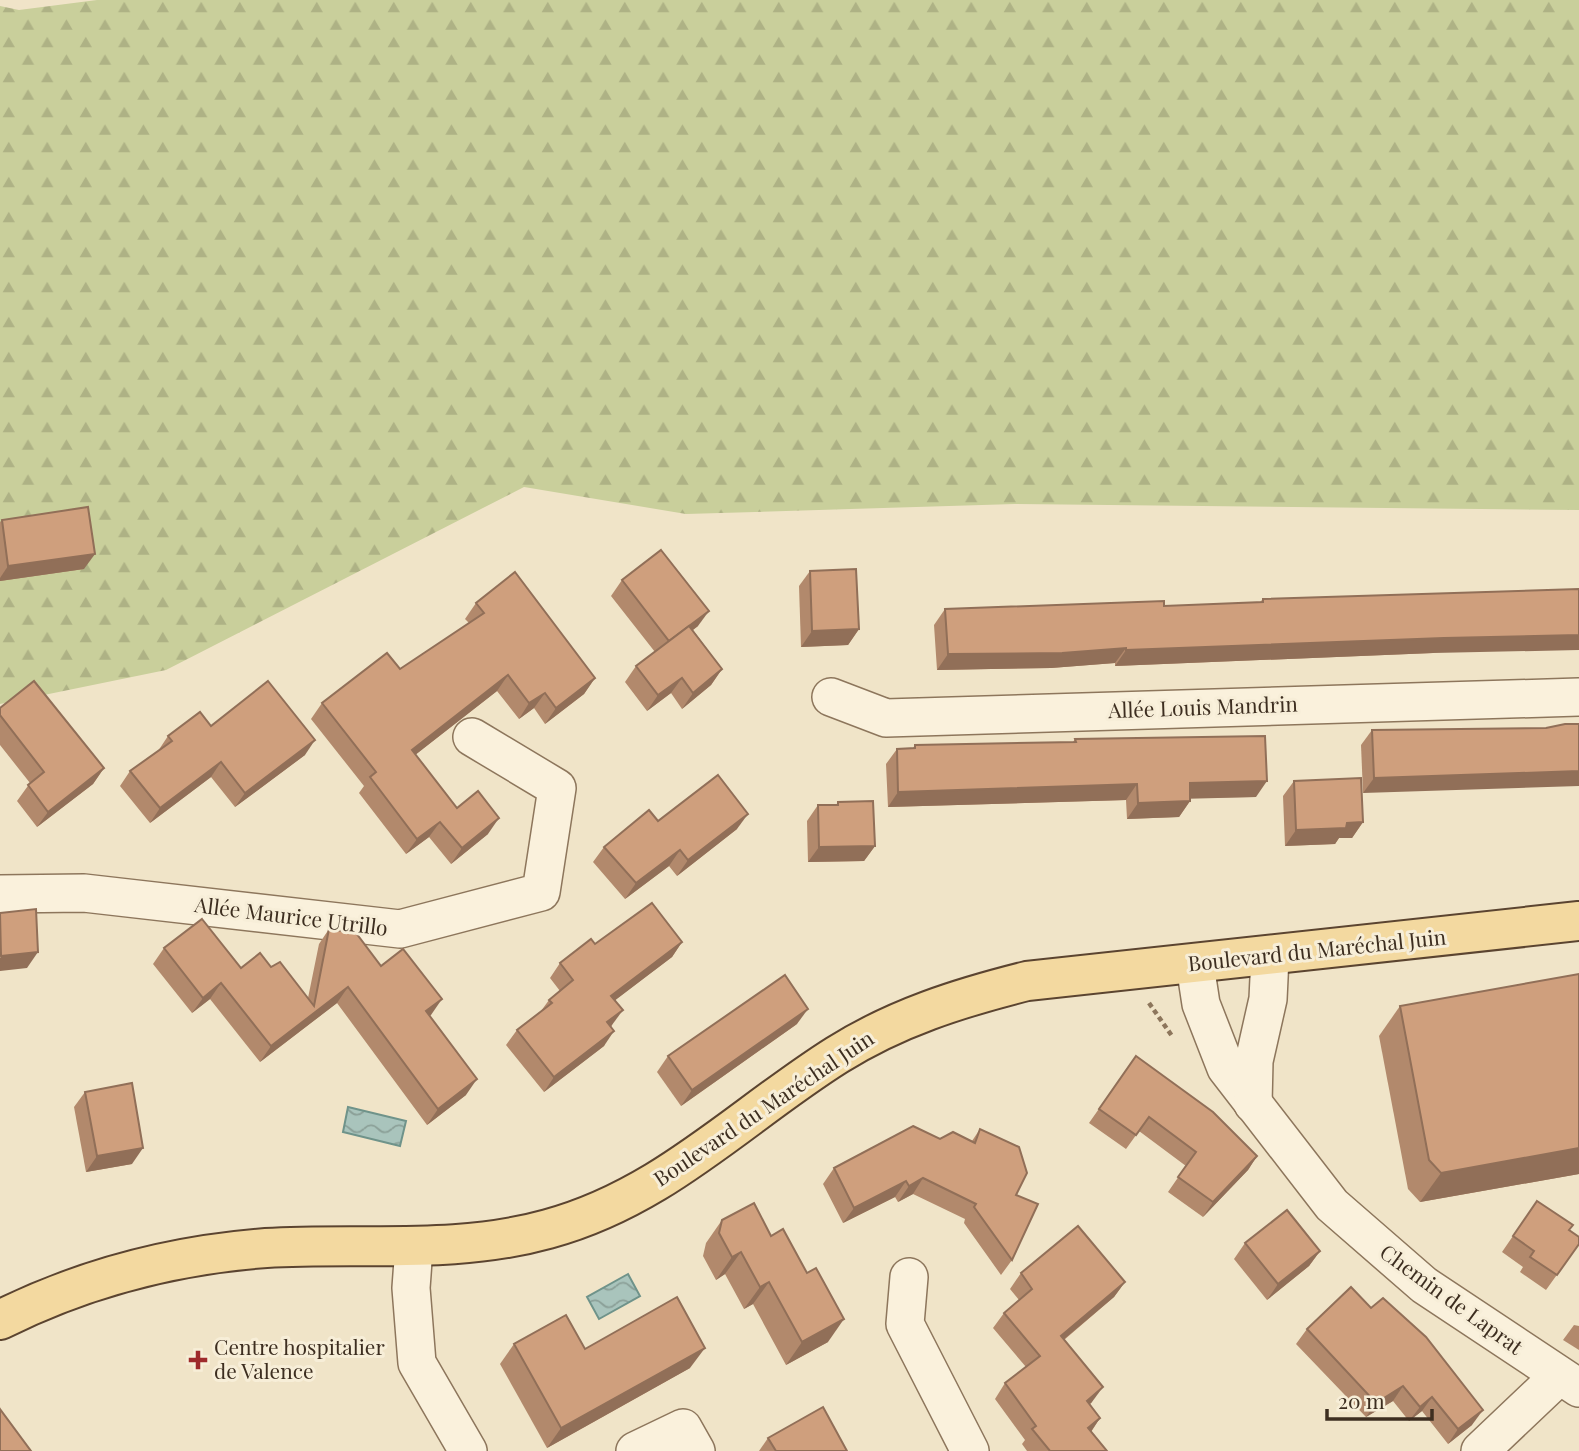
<svg xmlns="http://www.w3.org/2000/svg" width="1579" height="1451" viewBox="0 0 1579 1451" font-family="'Playfair Display',serif">
	<defs>
		<pattern id="forest-firs" width="22" height="20" patternUnits="userSpaceOnUse" patternTransform="scale(1.75)"><rect width="22" height="20" fill="#c9cf9b"/><path d="M5 1l3.5 6h-7zM16 11l3.5 6h-7z" fill="#aeb285"/></pattern>
		<pattern id="water-waves" width="16" height="10" patternUnits="userSpaceOnUse" patternTransform="scale(1.75)"><rect width="16" height="10" fill="#a9c4bc"/><path d="M0 5q4-4 8 0t8 0" fill="none" stroke="#8ba098"/></pattern>
	</defs>
	<rect width="100%" height="100%" fill="#f0e4c8"/>
	<polygon fill="url(#forest-firs)" points="97,0 1579,0 1579,510 1015,504 686,514 524,487 166,670 0,704 0,6 19,10"/>
	<g fill="url(#water-waves)" stroke="#6f938a" stroke-width="2">
		<polygon points="348,1107 406,1121 400,1146 343,1132"/>
		<polygon points="628,1274 640,1296 599,1319 587,1297"/>
	</g>
	<g fill="none" stroke-linecap="round" stroke-linejoin="round">
		<g stroke="#8d765c" stroke-width="40">
			<g id="minor">
				<polyline points="831,697 886,718 1579,697"/>
				<polyline points="0,894 84,893 400,929 541,892 557,788 472,737"/>
				<polyline points="1195,965 1201,1004 1226,1068 1332,1205 1424,1285 1579,1388"/>
				<polyline points="1253,1104 1254,1061 1268,999 1270,957"/>
				<polyline points="414,1247 411,1288 417,1363 468,1451"/>
				<polyline points="909,1277 905,1324 970,1451"/>
				<polyline points="635,1451 683,1428 696,1451"/>
				<polyline points="1480,1451 1559,1376"/>
			</g>
		</g>
		<g stroke="#5b4430" stroke-width="42">
			<path id="major" d="M0,1320C84,1278 173,1255 266,1248C361,1242 455,1255 548,1229C663,1198 740,1116 837,1055C896,1018 959,998 1027,981L1579,921"/>
		</g>
		<polyline stroke="#8d765c" stroke-width="4.5" stroke-dasharray="5 3.5" stroke-linecap="butt" points="1149,1003 1172,1036"/>
		<use href="#minor" stroke="#faf1dc" stroke-width="37"/>
		<use href="#major" stroke="#f3d9a0" stroke-width="38"/>
	</g>
	<g fill="#b2896c">
		<polygon points="2,520 84,569 0,581 0,522"/>
		<polygon points="810,571 859,629 848,645 801,647 799,586"/>
		<polygon points="622,580 698,626 693,630 722,669 711,685 682,709 671,693 647,711 625,682 636,666 655,652 611,596"/>
		<polygon points="1263,599 1433,653 1115,666 1115,663 1051,668 937,670 934,625 945,609 1164,606 1260,602"/>
		<polygon points="476,603 595,678 584,694 545,724 534,708 519,719 497,691 415,755 457,808 488,834 451,864 429,837 406,854 359,793 364,786 311,719 322,703 400,669 469,623 465,619"/>
		<polygon points="0,708 104,768 93,784 37,827 17,801 30,783 0,745"/>
		<polygon points="211,726 305,755 235,807 211,777 150,823 120,786 130,771 158,751 168,736"/>
		<polygon points="1546,728 1363,793 1361,745 1372,730"/>
		<polygon points="1075,739 1256,797 1190,798 1190,801 1179,817 1127,819 1126,800 888,807 886,764 897,749 913,748 915,745 1073,742"/>
		<polygon points="1294,781 1363,822 1352,838 1339,838 1335,844 1285,846 1283,796"/>
		<polygon points="838,802 875,846 864,861 808,862 807,821 818,805 836,805"/>
		<polygon points="658,821 737,829 677,876 669,866 625,899 593,862 604,847"/>
		<polygon points="329,929 381,966 431,1015 429,1016 466,1095 427,1125 337,1003 260,1062 210,999 192,1013 153,964 164,948 241,968 308,998 319,944"/>
		<polygon points="682,942 672,957 615,1000 612,1025 604,1046 544,1092 506,1045 517,1030 541,1011 549,1000 560,991 550,978 560,963 595,944"/>
		<polygon points="1400,1006 1579,1174 1420,1202 1408,1189 1379,1036"/>
		<polygon points="797,1024 681,1106 657,1072 668,1056"/>
		<polygon points="1136,1056 1257,1156 1248,1170 1203,1217 1168,1192 1186,1166 1139,1131 1126,1149 1089,1123"/>
		<polygon points="85,1092 132,1164 86,1172 74,1107"/>
		<polygon points="980,1129 1016,1195 1012,1260 1001,1275 964,1223 965,1219 913,1194 898,1202 895,1197 843,1223 823,1184 834,1168 940,1139 972,1141"/>
		<polygon points="1537,1201 1569,1230 1579,1244 1546,1290 1520,1272 1523,1267 1502,1252"/>
		<polygon points="722,1220 828,1342 786,1365 753,1304 744,1309 725,1274 716,1280 703,1256 706,1243"/>
		<polygon points="1245,1243 1320,1251 1309,1266 1267,1300 1234,1259"/>
		<polygon points="1021,1273 1125,1282 1114,1297 1064,1340 1092,1402 1090,1404 1100,1418 1091,1432 1107,1451 1027,1451 1022,1444 1025,1440 995,1399 1005,1383 1026,1367 993,1328 1004,1313 1019,1300 1010,1289"/>
		<polygon points="1351,1287 1472,1425 1448,1444 1422,1411 1409,1421 1393,1401 1366,1417 1296,1344 1307,1329"/>
		<polygon points="1574,1325 1579,1326 1579,1350 1563,1340"/>
		<polygon points="514,1344 585,1349 690,1368 547,1448 500,1364"/>
		<polygon points="768,1438 847,1451 759,1451"/>
	</g>
	<g fill="#916f58">
		<polygon points="95,554 84,569 0,581 0,578 8,566"/>
		<polygon points="709,611 698,626 658,656 669,641"/>
		<polygon points="859,629 848,645 801,647 812,631"/>
		<polygon points="1579,635 1579,650 1433,653 1115,666 1126,650 1444,638"/>
		<polygon points="1126,648 1115,663 1051,668 937,670 948,654"/>
		<polygon points="722,669 711,685 682,709 693,693"/>
		<polygon points="508,675 497,691 401,766 412,750"/>
		<polygon points="595,678 584,694 545,724 556,708"/>
		<polygon points="682,678 671,693 647,711 658,695"/>
		<polygon points="545,693 534,708 519,719 529,703"/>
		<polygon points="315,740 305,755 235,807 245,793"/>
		<polygon points="221,762 211,777 150,823 160,808"/>
		<polygon points="104,768 93,784 37,827 48,812"/>
		<polygon points="1579,771 1579,786 1363,793 1374,778"/>
		<polygon points="1267,781 1256,797 1179,799 1190,783"/>
		<polygon points="1137,784 1126,800 888,807 898,792"/>
		<polygon points="1190,801 1179,817 1127,819 1138,803"/>
		<polygon points="748,814 737,829 677,876 688,860"/>
		<polygon points="499,818 488,834 451,864 462,848"/>
		<polygon points="440,822 429,837 406,854 417,839"/>
		<polygon points="1363,822 1352,838 1339,838 1335,844 1285,846 1296,830 1347,823"/>
		<polygon points="875,846 864,861 808,862 819,847"/>
		<polygon points="680,850 669,866 625,899 636,883"/>
		<polygon points="682,942 672,957 601,1011 611,996"/>
		<polygon points="38,952 27,968 0,971 0,958 1,956"/>
		<polygon points="221,983 210,999 192,1013 203,998"/>
		<polygon points="348,987 337,1003 260,1062 271,1046"/>
		<polygon points="442,999 431,1015 415,1027 426,1011"/>
		<polygon points="808,1009 797,1024 681,1106 692,1090"/>
		<polygon points="623,1010 612,1025 597,1037 607,1022"/>
		<polygon points="614,1031 604,1046 544,1092 554,1077"/>
		<polygon points="477,1079 466,1095 427,1125 438,1109"/>
		<polygon points="143,1148 132,1164 86,1172 97,1156"/>
		<polygon points="1579,1148 1579,1174 1420,1202 1441,1173"/>
		<polygon points="1257,1156 1248,1170 1203,1217 1213,1202"/>
		<polygon points="923,1178 913,1194 898,1202 909,1186"/>
		<polygon points="906,1181 895,1197 843,1223 854,1208"/>
		<polygon points="1320,1251 1309,1266 1267,1300 1278,1284"/>
		<polygon points="741,1252 725,1274 716,1280 732,1257"/>
		<polygon points="769,1282 753,1304 744,1309 760,1287"/>
		<polygon points="1125,1282 1114,1297 1050,1351 1061,1336"/>
		<polygon points="844,1319 828,1342 786,1365 802,1342"/>
		<polygon points="705,1348 690,1368 547,1448 561,1428"/>
		<polygon points="1403,1386 1393,1401 1366,1417 1376,1403"/>
		<polygon points="1103,1387 1092,1402 1077,1416 1087,1401"/>
		<polygon points="1432,1397 1422,1411 1409,1421 1420,1407"/>
		<polygon points="1483,1410 1472,1425 1448,1444 1458,1429"/>
		<polygon points="1100,1418 1090,1433 1088,1428"/>
	</g>
	<g fill="#cf9f7d" stroke="#916f58" stroke-width="2">
		<polygon points="88,507 95,554 8,566 2,520"/>
		<polygon points="661,550 709,611 669,641 622,580"/>
		<polygon points="856,569 859,629 812,631 810,571"/>
		<polygon points="515,572 595,678 556,708 545,693 529,703 508,675 412,750 457,808 478,791 499,818 462,848 440,822 417,839 370,777 376,772 322,703 387,653 400,669 484,613 476,603"/>
		<polygon points="1579,589 1579,635 1444,638 1126,650 1126,648 1062,653 948,654 945,609 1164,601 1164,606 1263,602 1263,599"/>
		<polygon points="689,626 722,669 693,693 682,678 658,695 636,666"/>
		<polygon points="34,681 104,768 48,812 28,785 44,772 0,715 0,708"/>
		<polygon points="268,681 315,740 245,793 221,762 160,808 130,771 172,741 168,736 200,712 211,726"/>
		<polygon points="1565,724 1579,724 1579,771 1374,778 1372,730 1546,728"/>
		<polygon points="1265,736 1267,781 1190,783 1190,801 1138,803 1137,784 898,792 897,749 915,748 915,745 1076,742 1075,739"/>
		<polygon points="718,775 748,814 688,860 680,850 636,883 604,847 649,810 658,821"/>
		<polygon points="1361,778 1363,822 1347,823 1346,828 1296,830 1294,781"/>
		<polygon points="873,801 875,846 819,847 818,805 838,805 838,802"/>
		<polygon points="652,903 682,942 611,996 623,1010 607,1022 614,1031 554,1077 517,1030 552,1003 549,1000 573,980 560,963 591,939 595,944"/>
		<polygon points="36,909 38,952 1,956 0,913"/>
		<polygon points="202,919 241,968 260,953 271,967 280,962 314,1006 329,929 356,933 381,966 403,949 442,999 426,1011 477,1079 438,1109 348,987 271,1046 221,983 203,998 164,948"/>
		<polygon points="1579,974 1579,1148 1441,1173 1429,1160 1400,1006"/>
		<polygon points="785,975 808,1009 692,1090 668,1056"/>
		<polygon points="1136,1056 1213,1112 1257,1156 1213,1202 1178,1177 1196,1152 1149,1117 1136,1135 1099,1109"/>
		<polygon points="132,1083 143,1148 97,1156 85,1092"/>
		<polygon points="913,1126 940,1139 953,1132 975,1143 980,1129 1019,1147 1027,1173 1016,1195 1038,1204 1012,1260 974,1207 976,1204 923,1178 909,1186 906,1181 854,1208 834,1168"/>
		<polygon points="1537,1201 1573,1225 1569,1230 1579,1237 1579,1244 1557,1275 1530,1257 1534,1251 1513,1236"/>
		<polygon points="754,1203 771,1236 783,1229 807,1273 816,1268 844,1319 802,1342 769,1282 760,1287 741,1252 732,1257 719,1233 722,1220"/>
		<polygon points="1287,1210 1320,1251 1278,1284 1245,1243"/>
		<polygon points="1078,1226 1125,1282 1061,1336 1103,1387 1087,1401 1100,1418 1088,1428 1107,1451 1050,1451 1032,1429 1036,1426 1005,1383 1040,1356 1004,1313 1032,1289 1021,1273"/>
		<polygon points="1351,1287 1371,1308 1383,1298 1426,1337 1483,1410 1458,1429 1432,1397 1420,1407 1403,1386 1376,1403 1307,1329"/>
		<polygon points="677,1297 705,1348 561,1428 514,1344 566,1315 585,1349"/>
		<polygon points="823,1407 847,1451 776,1451 768,1438"/>
		<polygon points="0,1409 31,1451 0,1451"/>
	</g>
	<path fill="#9e2a2b" stroke="#f7eed8" stroke-width="2.5" d="M194.5 1349.5h7v7h7v7h-7v7h-7v-7h-7v-7h7z"/>
	<g text-anchor="middle" stroke-width="6" stroke-linejoin="round" paint-order="stroke">
		<g font-size="21" fill="#3d2e20" stroke="#f7eed8">
			<text transform="translate(1203 708) rotate(-2)" y="7">Allée Louis Mandrin</text>
			<text transform="translate(291 917) rotate(7)" y="7">Allée Maurice Utrillo</text>
			<text transform="translate(1317 951) rotate(-6)" y="7">Boulevard du Maréchal Juin</text>
			<text transform="translate(764 1109) rotate(-34)" y="7">Boulevard du Maréchal Juin</text>
			<text transform="translate(1451 1300) rotate(36)" y="7">Chemin de Laprat</text>
		</g>
		<g font-size="21" fill="#3d2e20" stroke="#f7eed8" text-anchor="start">
			<text x="214" y="1355">Centre hospitalier<tspan x="214" dy="24">de Valence</tspan></text>
		</g>
	</g>
	<path d="M1327 1409v10h105v-10" fill="none" stroke="#3d2e20" stroke-width="3.5"/>
	<text x="1338" y="1409" font-size="21" fill="#3d2e20" stroke="#f7eed8" stroke-width="5" paint-order="stroke">20 m</text>
</svg>
